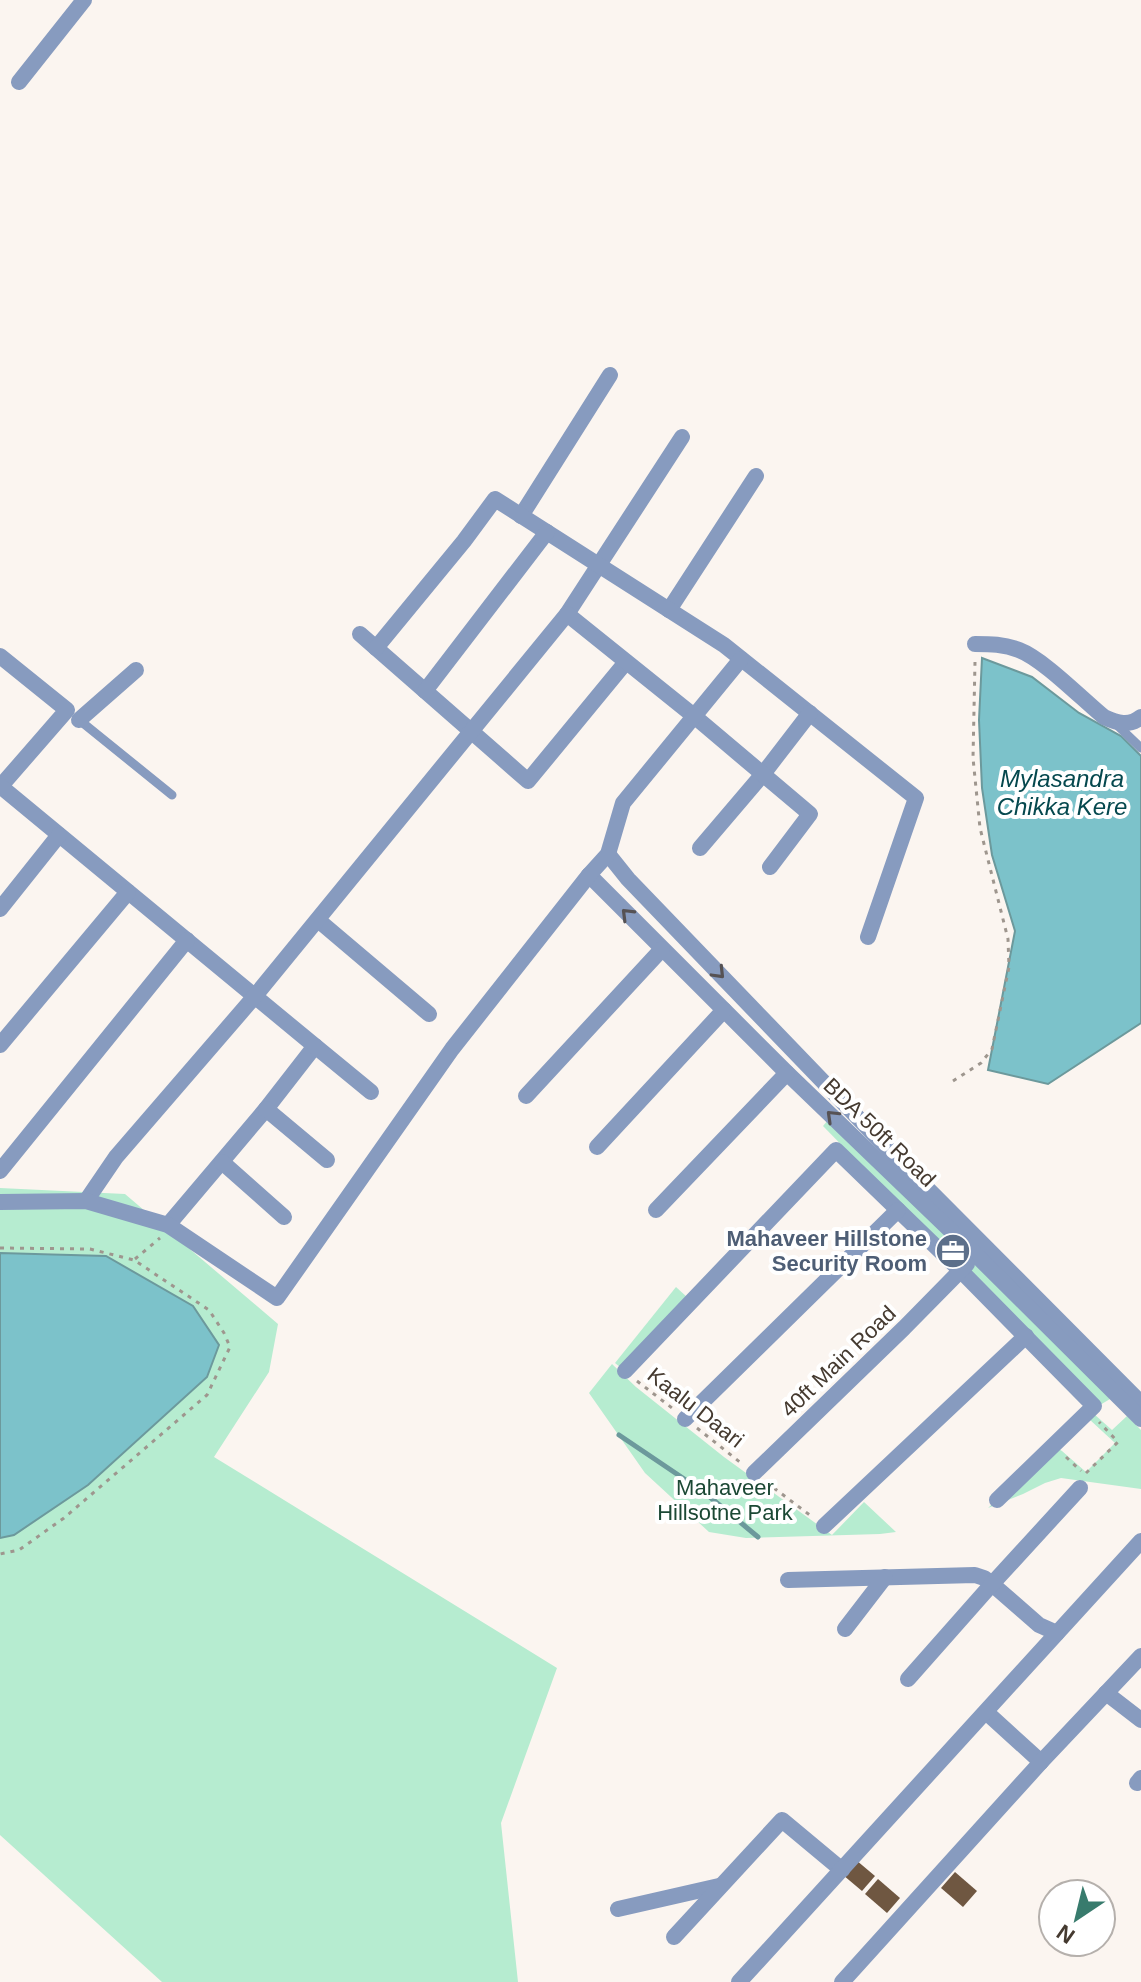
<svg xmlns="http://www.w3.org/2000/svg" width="1141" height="1982" viewBox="0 0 1141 1982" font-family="Arial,sans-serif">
	<rect width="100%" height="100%" fill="#fbf5f0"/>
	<g fill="#b6ecd0">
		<polygon points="829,1119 953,1243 945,1251 823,1126"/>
		<polygon points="0,1188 125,1194 278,1324 269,1372 214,1457 557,1668 501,1823 518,1982 162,1982 0,1835 0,1538 14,1535 88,1485 207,1377 64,1254 0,1253"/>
		<polygon points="976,1255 1110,1399 1100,1405 961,1271"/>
		<polygon points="676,1287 688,1298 625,1371 615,1363"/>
		<polygon points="612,1364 636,1387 724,1457 832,1535 864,1502 896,1532 880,1534 746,1538 709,1532 645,1473 589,1393"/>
		<polygon points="1094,1414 1112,1430 1127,1416 1141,1430 1141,1489 1061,1478 1045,1483 1023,1494 988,1508 1054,1446 1062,1451 1086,1472 1115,1443 1089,1419"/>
	</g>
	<g fill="#7cc2ca" stroke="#6c999c" stroke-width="2">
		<polygon points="982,658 1032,677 1079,713 1121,736 1141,756 1141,1023 1048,1084 988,1070 1015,931 992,855 982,788 979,720"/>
		<polygon points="0,1253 106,1256 193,1306 219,1345 207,1377 88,1485 14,1535 0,1538"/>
	</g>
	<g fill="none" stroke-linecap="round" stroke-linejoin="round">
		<polyline stroke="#6c999c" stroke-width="5" points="619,1435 705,1493 758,1537"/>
	</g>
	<g fill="#6f5741">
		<polygon points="953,1243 961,1251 953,1259 945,1251"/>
		<polygon points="856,1860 875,1876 862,1891 843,1875"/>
		<polygon points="955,1872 977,1891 963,1907 941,1888"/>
		<polygon points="878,1879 900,1898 887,1913 865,1894"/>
	</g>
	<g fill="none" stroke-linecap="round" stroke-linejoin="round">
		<g stroke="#9e968e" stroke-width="3" stroke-dasharray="4 6" stroke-linecap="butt">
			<polyline points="953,1081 981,1063 992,1049 1009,967 1008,939 980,828 973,758 975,662"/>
			<polyline points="0,1248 90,1249 134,1260 209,1310 224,1333 230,1347 207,1395 64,1518 19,1550 0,1554"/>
			<polyline points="135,1259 160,1238"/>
			<polyline points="637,1381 672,1408"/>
			<polyline points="697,1428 741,1463"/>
			<polyline points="1066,1457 1081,1471"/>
			<polyline points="1086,1473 1118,1442 1099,1422"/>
			<polyline points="766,1482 811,1516"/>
		</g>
		<g stroke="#879bbf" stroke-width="9">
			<polyline points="78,719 172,795"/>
			<polyline points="1117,725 1141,748"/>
		</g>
		<g stroke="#879bbf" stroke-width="16">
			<polyline points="19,82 84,0"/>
			<polyline points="521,516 610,375"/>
			<polyline points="669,610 756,476"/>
			<polyline points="567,614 682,437"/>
			<polyline points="360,634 528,781 626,662"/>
			<path d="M975,644C990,644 1004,644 1019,650C1043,659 1082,699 1104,717C1117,723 1129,727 1141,717"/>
			<polyline points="376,648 464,541 495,499 724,645 916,798 868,937"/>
			<polyline points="0,656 67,710 0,787"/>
			<polyline points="425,691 547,532"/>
			<polyline points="79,720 136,670"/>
			<polyline points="0,786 315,1046 266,1109 168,1225"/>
			<polyline points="700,848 763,774 810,713"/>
			<polyline points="608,854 628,879 887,1148 1141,1403"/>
			<polyline points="589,875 787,1073 976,1255 1141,1419"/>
			<polyline points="0,909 59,835"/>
			<polyline points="318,920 429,1014"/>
			<polyline points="0,1045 128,892"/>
			<polyline points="315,1046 371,1092"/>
			<polyline points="526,1096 662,949"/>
			<polyline points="266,1109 327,1160"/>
			<polyline points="597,1147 724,1010"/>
			<polyline points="222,1162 284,1217"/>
			<polyline points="0,1171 187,940"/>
			<polyline points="86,1201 116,1157 255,996 567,614 694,716 810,814 770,867"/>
			<polyline points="0,1202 86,1201 168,1225 277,1298 452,1049 589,875 608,854 623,803 741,659"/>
			<polyline points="656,1210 787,1073"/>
			<polyline points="625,1371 836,1150 961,1271 1094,1406 997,1500"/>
			<polyline points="685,1419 898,1210"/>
			<polyline points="754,1473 904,1328 967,1264"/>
			<polyline points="824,1526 1026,1336"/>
			<polyline points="788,1580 975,1575 984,1578 992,1584 1039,1625 1057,1633"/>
			<polyline points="845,1629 885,1577"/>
			<polyline points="908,1679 992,1584 1080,1488"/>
			<polyline points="1106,1693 1141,1720"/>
			<polyline points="986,1712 1041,1762"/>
			<polyline points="1137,1783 1141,1778"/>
			<polyline points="618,1909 719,1886"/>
			<polyline points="674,1937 782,1820 842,1870"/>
			<polyline points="739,1982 1141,1541"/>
			<polyline points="842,1982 1041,1762 1141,1656"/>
		</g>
	</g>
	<defs><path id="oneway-chevron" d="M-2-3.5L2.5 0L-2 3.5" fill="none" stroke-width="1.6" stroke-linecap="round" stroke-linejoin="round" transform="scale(2)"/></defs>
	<g stroke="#565254">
		<use href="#oneway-chevron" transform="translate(627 914) rotate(-135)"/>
		<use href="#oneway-chevron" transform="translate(719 973) rotate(46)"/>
		<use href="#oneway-chevron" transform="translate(832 1116) rotate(-136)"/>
	</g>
	<defs>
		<g id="office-disc" transform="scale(1.8)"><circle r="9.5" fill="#5c6f8a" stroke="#fff"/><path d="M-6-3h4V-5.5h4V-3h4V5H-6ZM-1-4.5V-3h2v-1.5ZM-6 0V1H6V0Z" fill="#fff"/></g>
	</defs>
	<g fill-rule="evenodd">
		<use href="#office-disc" x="953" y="1251"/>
	</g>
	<g text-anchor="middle" stroke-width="8" stroke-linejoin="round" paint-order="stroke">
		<g font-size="22" fill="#453a30" stroke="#fff">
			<text transform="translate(880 1132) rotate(44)" y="8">BDA 50ft Road</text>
			<text transform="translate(838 1361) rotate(-44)" y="8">40ft Main Road</text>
			<text transform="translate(696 1407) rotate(38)" y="8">Kaalu Daari</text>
		</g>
		<g font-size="22" font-weight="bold" fill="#4e5e75" stroke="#fff" text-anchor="end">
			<text x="927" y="1246">Mahaveer Hillstone<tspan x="927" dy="25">Security Room</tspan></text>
		</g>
		<g font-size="22" fill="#1b4834" stroke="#fff">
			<text x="725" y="1495">Mahaveer<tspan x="725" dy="25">Hillsotne Park</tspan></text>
		</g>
		<g font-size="24" font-style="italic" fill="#05484e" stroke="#fff">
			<text x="1062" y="787">Mylasandra<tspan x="1062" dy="28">Chikka Kere</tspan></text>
		</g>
	</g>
	<g transform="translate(1077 1918) rotate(215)"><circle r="38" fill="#ffffff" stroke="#b5b0ac" stroke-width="2"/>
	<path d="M0-6L14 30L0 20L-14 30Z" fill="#387b6d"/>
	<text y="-12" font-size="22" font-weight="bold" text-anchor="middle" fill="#453a30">N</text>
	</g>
</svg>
